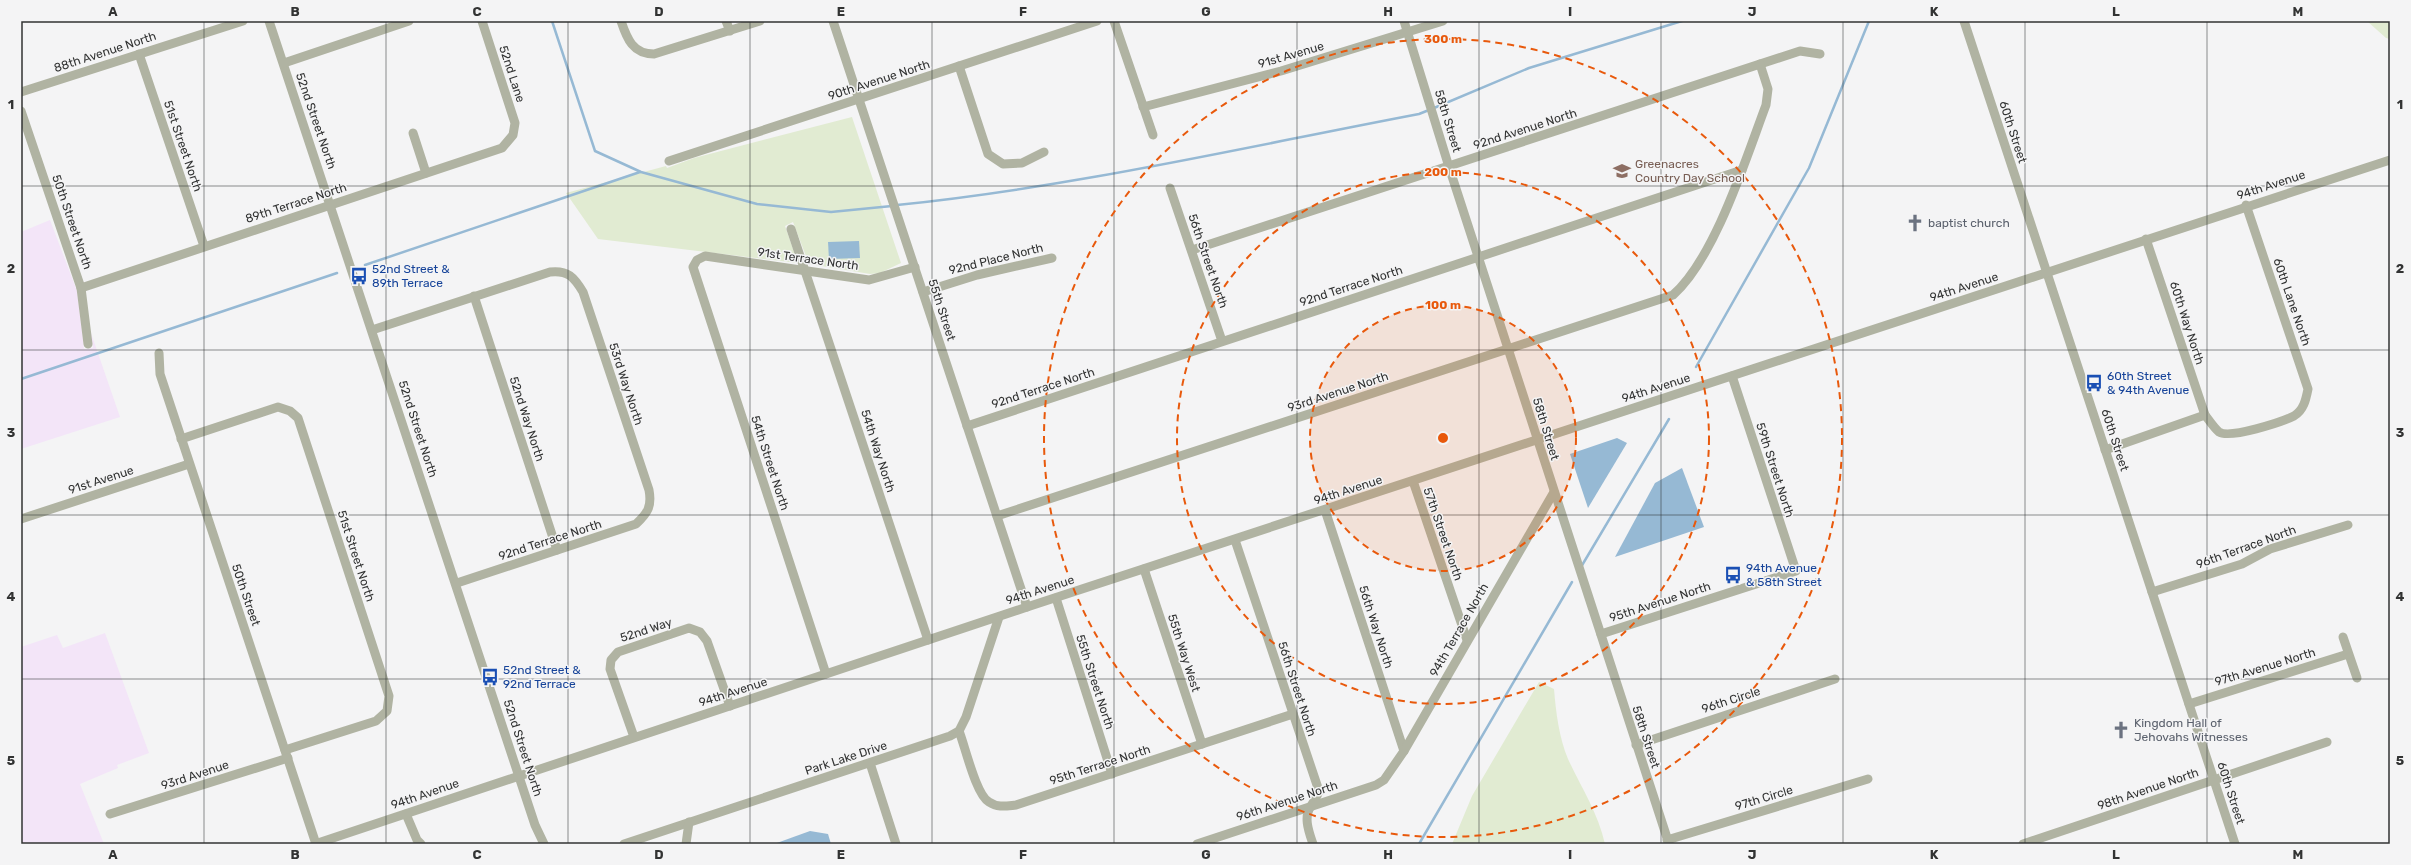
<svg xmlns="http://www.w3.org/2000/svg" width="2411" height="865" viewBox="0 0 2411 865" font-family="Rubik,sans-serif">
	<rect width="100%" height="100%" fill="#f4f4f5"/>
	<g fill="#f3e5f8">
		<polygon points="50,220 77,291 84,349 93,348 91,333 120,417 21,449 21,232"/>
		<polygon points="105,633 149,753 117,765 118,768 80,784 104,844 21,844 21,647 57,635 63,648"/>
	</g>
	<g fill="#e1ebd2">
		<polygon points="2367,21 2390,21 2390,39 2386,38"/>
		<polygon points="852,117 901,263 880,273 870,274 809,264 793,222 785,226 798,263 598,239 566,193 666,166 667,168 694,158"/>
		<path d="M1539,682L1554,689C1556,713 1559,737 1568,759C1581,787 1598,813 1605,844H1452L1472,796Z"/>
	</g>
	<g fill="#96b9d4">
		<polygon points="859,241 860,258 829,259 828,242"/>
		<polygon points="1617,438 1627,443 1588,508 1570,454"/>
		<polygon points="1682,468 1704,527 1615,557 1655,483"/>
		<polygon points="810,831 828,834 831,844 774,844"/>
	</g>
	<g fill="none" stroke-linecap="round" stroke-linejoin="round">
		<g stroke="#96b9d4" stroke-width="2.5">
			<polyline points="552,21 595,151 641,172 757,204 831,212 892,206"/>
			<polyline points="1434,108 1529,68 1682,21"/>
			<path d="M897,205C1073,187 1245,147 1419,114L1429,110"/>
			<polyline points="365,265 640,172"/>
			<polyline points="1696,367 1809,168 1869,21"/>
			<polyline points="21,379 337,273"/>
			<polyline points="1581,567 1669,419"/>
			<polyline points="1419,844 1572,582"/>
		</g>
		<g stroke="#b0b3a2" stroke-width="9">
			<polyline points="269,21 535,825 544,844"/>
			<path d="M621,21C627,39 633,54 654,54L760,21"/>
			<polyline points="726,21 730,31"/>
			<polyline points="833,21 1027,607"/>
			<polyline points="1114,21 1153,135"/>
			<polyline points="1404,21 1449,167 1669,844"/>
			<polyline points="1964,21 2235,844"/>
			<polyline points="139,54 204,246"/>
			<polyline points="284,63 409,21"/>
			<polyline points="959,66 988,154 1003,164 1022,163 1044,152"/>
			<polyline points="21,92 243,21"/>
			<polyline points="1143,107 1281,71 1443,21"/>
			<polyline points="21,111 81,288 88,344"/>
			<polyline points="413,133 426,173"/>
			<polyline points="669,161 1097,21"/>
			<polyline points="1170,188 1222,341"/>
			<polyline points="791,229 928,640"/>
			<path d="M2146,239L2205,415C2209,420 2214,428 2219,432C2230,439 2282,422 2294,416C2304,410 2306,399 2308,389L2246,205"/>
			<polyline points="1192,250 1800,51 1820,54"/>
			<polyline points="81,288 502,148 513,135 515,123 482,21"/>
			<polyline points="923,292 977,275 1052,258"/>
			<polyline points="474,296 557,550"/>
			<path d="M372,330L550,272C568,270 574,277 583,292L649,490C652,506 648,513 636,524L457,583"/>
			<polyline points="159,353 160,374 316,844"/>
			<polyline points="967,426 1742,170"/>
			<polyline points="181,439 278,407 290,411 298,418 389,696 387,711 376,721 285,750"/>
			<polyline points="2105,450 2205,415"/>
			<polyline points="1413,481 1467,640"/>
			<polyline points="1325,510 1404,751"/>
			<path d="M997,516L1673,295C1715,258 1746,158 1766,105L1768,89L1760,64"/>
			<polyline points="21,519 189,464"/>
			<path d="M1235,540L1319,791C1317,798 1314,800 1311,806C1303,817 1309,832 1313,844"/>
			<polyline points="1144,569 1202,744"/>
			<polyline points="2152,592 2242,564 2270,549 2348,525"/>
			<polyline points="1056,598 1112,774"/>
			<polyline points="1601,634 1796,571 1732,376"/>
			<polyline points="2343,637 2357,678"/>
			<polyline points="826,674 693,267 697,260 705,256 869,280 915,267"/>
			<polyline points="2189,704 2348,654"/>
			<path d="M959,731C965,746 976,795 989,802C998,808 1006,806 1016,805L1293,714"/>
			<polyline points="634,737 610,669 611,660 618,652 689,628 700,632 707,641 730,706"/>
			<polyline points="1636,745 1835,679"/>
			<polyline points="870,763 896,844"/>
			<polyline points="110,814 288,758"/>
			<polyline points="406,814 417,840 421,844"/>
			<polyline points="1667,840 1868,779"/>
			<polyline points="315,844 1027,607 2390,160"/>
			<polyline points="624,844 950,736 959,731 966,717 999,617"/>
			<polyline points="686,844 689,822"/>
			<polyline points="1197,844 1376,785 1384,780 1404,751 1554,492"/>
			<polyline points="2023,844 2327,742"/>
		</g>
	</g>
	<path fill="none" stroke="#323333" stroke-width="1" stroke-opacity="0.55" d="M204,21V844M386,21V844M568,21V844M750,21V844M932,21V844M1114,21V844M1297,21V844M1479,21V844M1661,21V844M1843,21V844M2025,21V844M2207,21V844M21,186H2390M21,350H2390M21,515H2390M21,679H2390"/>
	<circle cx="1443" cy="438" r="133" fill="#e8590c" fill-opacity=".12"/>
	<g fill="none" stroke="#e8590c" stroke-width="2" stroke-dasharray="7 5">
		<circle cx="1443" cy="438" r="133"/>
		<circle cx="1443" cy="438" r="266"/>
		<circle cx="1443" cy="438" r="399"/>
	</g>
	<defs>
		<g id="school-bare" transform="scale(1.38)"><path d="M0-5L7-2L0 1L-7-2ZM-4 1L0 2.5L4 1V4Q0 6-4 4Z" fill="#8d6e63" stroke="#f4f4f5" stroke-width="2.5" paint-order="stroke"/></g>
		<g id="church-bare" transform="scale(1.38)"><path d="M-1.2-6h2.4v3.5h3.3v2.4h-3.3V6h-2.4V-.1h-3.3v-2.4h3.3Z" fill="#6b7280" stroke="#f4f4f5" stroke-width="2.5" paint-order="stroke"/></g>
		<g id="bus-bare" transform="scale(1.38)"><path d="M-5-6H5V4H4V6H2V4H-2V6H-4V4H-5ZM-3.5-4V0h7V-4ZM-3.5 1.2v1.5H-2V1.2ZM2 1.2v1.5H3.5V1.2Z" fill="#1a4fb4" stroke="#f4f4f5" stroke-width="2.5" paint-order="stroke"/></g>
	</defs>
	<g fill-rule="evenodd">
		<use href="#school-bare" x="1622" y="171"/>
		<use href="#church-bare" x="1915" y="223"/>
		<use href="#bus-bare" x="359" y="276"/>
		<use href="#bus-bare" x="2094" y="383"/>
		<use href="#bus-bare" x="1733" y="575"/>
		<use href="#bus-bare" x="490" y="677"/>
		<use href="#church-bare" x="2121" y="730"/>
	</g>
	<g text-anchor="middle" stroke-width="3" stroke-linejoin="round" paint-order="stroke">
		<g font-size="12" fill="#323333" stroke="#f4f4f5">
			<text transform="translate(105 52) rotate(-18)" y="4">88th Avenue North</text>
			<text transform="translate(1291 55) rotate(-16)" y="4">91st Avenue</text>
			<text transform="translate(512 74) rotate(72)" y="4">52nd Lane</text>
			<text transform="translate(879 80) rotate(-18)" y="4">90th Avenue North</text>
			<text transform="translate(316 121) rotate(71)" y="4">52nd Street North</text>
			<text transform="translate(1448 121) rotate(73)" y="4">58th Street</text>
			<text transform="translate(1525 129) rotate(-18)" y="4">92nd Avenue North</text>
			<text transform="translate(2013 132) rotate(72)" y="4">60th Street</text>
			<text transform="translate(183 146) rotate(71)" y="4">51st Street North</text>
			<text transform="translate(2271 185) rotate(-18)" y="4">94th Avenue</text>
			<text transform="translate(296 203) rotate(-18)" y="4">89th Terrace North</text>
			<text transform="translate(72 222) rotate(71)" y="4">50th Street North</text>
			<text transform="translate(808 259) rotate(8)" y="4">91st Terrace North</text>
			<text transform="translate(996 259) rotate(-14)" y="4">92nd Place North</text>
			<text transform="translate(1208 261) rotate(71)" y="4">56th Street North</text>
			<text transform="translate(1351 286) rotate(-18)" y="4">92nd Terrace North</text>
			<text transform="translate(1964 287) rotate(-18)" y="4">94th Avenue</text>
			<text transform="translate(2292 302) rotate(71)" y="4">60th Lane North</text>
			<text transform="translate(942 310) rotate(72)" y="4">55th Street</text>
			<text transform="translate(2187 323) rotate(72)" y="4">60th Way North</text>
			<text transform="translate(626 384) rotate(72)" y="4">53rd Way North</text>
			<text transform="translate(1043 388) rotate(-18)" y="4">92nd Terrace North</text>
			<text transform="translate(1656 388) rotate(-18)" y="4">94th Avenue</text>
			<text transform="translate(1338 392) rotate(-18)" y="4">93rd Avenue North</text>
			<text transform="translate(527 419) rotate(72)" y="4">52nd Way North</text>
			<text transform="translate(418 429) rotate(72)" y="4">52nd Street North</text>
			<text transform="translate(1546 429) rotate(73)" y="4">58th Street</text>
			<text transform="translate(2115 440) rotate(72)" y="4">60th Street</text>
			<text transform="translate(878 451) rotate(72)" y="4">54th Way North</text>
			<text transform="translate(770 463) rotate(72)" y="4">54th Street North</text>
			<text transform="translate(1775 470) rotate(72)" y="4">59th Street North</text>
			<text transform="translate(101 480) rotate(-18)" y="4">91st Avenue</text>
			<text transform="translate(1348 490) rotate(-18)" y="4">94th Avenue</text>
			<text transform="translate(1443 534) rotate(71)" y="4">57th Street North</text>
			<text transform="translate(550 540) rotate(-18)" y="4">92nd Terrace North</text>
			<text transform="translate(2246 547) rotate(-20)" y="4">96th Terrace North</text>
			<text transform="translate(356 556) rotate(72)" y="4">51st Street North</text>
			<text transform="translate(1040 590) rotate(-18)" y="4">94th Avenue</text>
			<text transform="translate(246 595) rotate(71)" y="4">50th Street</text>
			<text transform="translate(1660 602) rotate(-18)" y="4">95th Avenue North</text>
			<text transform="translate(1376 627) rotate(72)" y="4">56th Way North</text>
			<text transform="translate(646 630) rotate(-18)" y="4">52nd Way</text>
			<text transform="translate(1459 630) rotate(-60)" y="4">94th Terrace North</text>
			<text transform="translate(1184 653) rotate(72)" y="4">55th Way West</text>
			<text transform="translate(2265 667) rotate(-17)" y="4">97th Avenue North</text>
			<text transform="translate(1095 682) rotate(72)" y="4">55th Street North</text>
			<text transform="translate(1297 689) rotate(72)" y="4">56th Street North</text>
			<text transform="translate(733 692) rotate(-18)" y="4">94th Avenue</text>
			<text transform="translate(1731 700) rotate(-18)" y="4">96th Circle</text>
			<text transform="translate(1646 737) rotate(72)" y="4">58th Street</text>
			<text transform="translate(523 748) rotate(72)" y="4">52nd Street North</text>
			<text transform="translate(846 758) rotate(-18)" y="4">Park Lake Drive</text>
			<text transform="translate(1100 765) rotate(-18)" y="4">95th Terrace North</text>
			<text transform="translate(195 775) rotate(-18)" y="4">93rd Avenue</text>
			<text transform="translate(2148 789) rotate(-19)" y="4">98th Avenue North</text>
			<text transform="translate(2231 793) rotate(72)" y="4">60th Street</text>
			<text transform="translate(425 794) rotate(-19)" y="4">94th Avenue</text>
			<text transform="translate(1764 798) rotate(-17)" y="4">97th Circle</text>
			<text transform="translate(1287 801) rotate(-18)" y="4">96th Avenue North</text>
		</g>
		<g font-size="12" fill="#785e54" stroke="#f4f4f5" text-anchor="start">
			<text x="1635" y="168">Greenacres<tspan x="1635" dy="14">Country Day School</tspan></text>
		</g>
		<g font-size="12" fill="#5b616d" stroke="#f4f4f5" text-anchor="start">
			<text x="1928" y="227">baptist church</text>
			<text x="2134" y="727">Kingdom Hall of<tspan x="2134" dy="14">Jehovahs Witnesses</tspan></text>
		</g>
		<g font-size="12" fill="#164399" stroke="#f4f4f5" text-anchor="start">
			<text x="372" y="273">52nd Street &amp;<tspan x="372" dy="14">89th Terrace</tspan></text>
			<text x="2107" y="380">60th Street<tspan x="2107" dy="14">&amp; 94th Avenue</tspan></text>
			<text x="1746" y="572">94th Avenue<tspan x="1746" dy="14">&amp; 58th Street</tspan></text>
			<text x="503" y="674">52nd Street &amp;<tspan x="503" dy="14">92nd Terrace</tspan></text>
		</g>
	</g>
	<circle cx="1443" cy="438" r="6" fill="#e8590c" stroke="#f4f4f5" stroke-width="2"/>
	<g font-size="12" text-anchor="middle" font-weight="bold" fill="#e8590c" stroke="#f4f4f5" stroke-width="3" stroke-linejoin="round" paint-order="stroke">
		<text x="1443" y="43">300 m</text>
		<text x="1443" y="176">200 m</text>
		<text x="1443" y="309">100 m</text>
	</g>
	<rect width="2411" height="865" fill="none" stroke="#f4f4f5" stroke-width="44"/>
	<rect x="22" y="22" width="2367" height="821" fill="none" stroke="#323333" stroke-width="1.5"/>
	<g font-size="13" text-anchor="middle" font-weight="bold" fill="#323333">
		<text x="113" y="16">A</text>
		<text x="295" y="16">B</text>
		<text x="477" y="16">C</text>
		<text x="659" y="16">D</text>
		<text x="841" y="16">E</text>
		<text x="1023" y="16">F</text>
		<text x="1206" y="16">G</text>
		<text x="1388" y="16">H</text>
		<text x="1570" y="16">I</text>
		<text x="1752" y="16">J</text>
		<text x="1934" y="16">K</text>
		<text x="2116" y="16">L</text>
		<text x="2298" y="16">M</text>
		<text x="11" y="109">1</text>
		<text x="2400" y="109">1</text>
		<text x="11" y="273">2</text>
		<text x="2400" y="273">2</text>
		<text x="11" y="437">3</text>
		<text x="2400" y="437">3</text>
		<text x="11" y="601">4</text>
		<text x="2400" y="601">4</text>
		<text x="11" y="765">5</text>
		<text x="2400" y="765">5</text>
		<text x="113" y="859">A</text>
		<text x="295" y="859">B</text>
		<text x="477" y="859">C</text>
		<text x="659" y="859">D</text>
		<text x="841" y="859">E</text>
		<text x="1023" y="859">F</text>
		<text x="1206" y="859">G</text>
		<text x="1388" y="859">H</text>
		<text x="1570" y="859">I</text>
		<text x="1752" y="859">J</text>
		<text x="1934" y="859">K</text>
		<text x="2116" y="859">L</text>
		<text x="2298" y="859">M</text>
	</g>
</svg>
